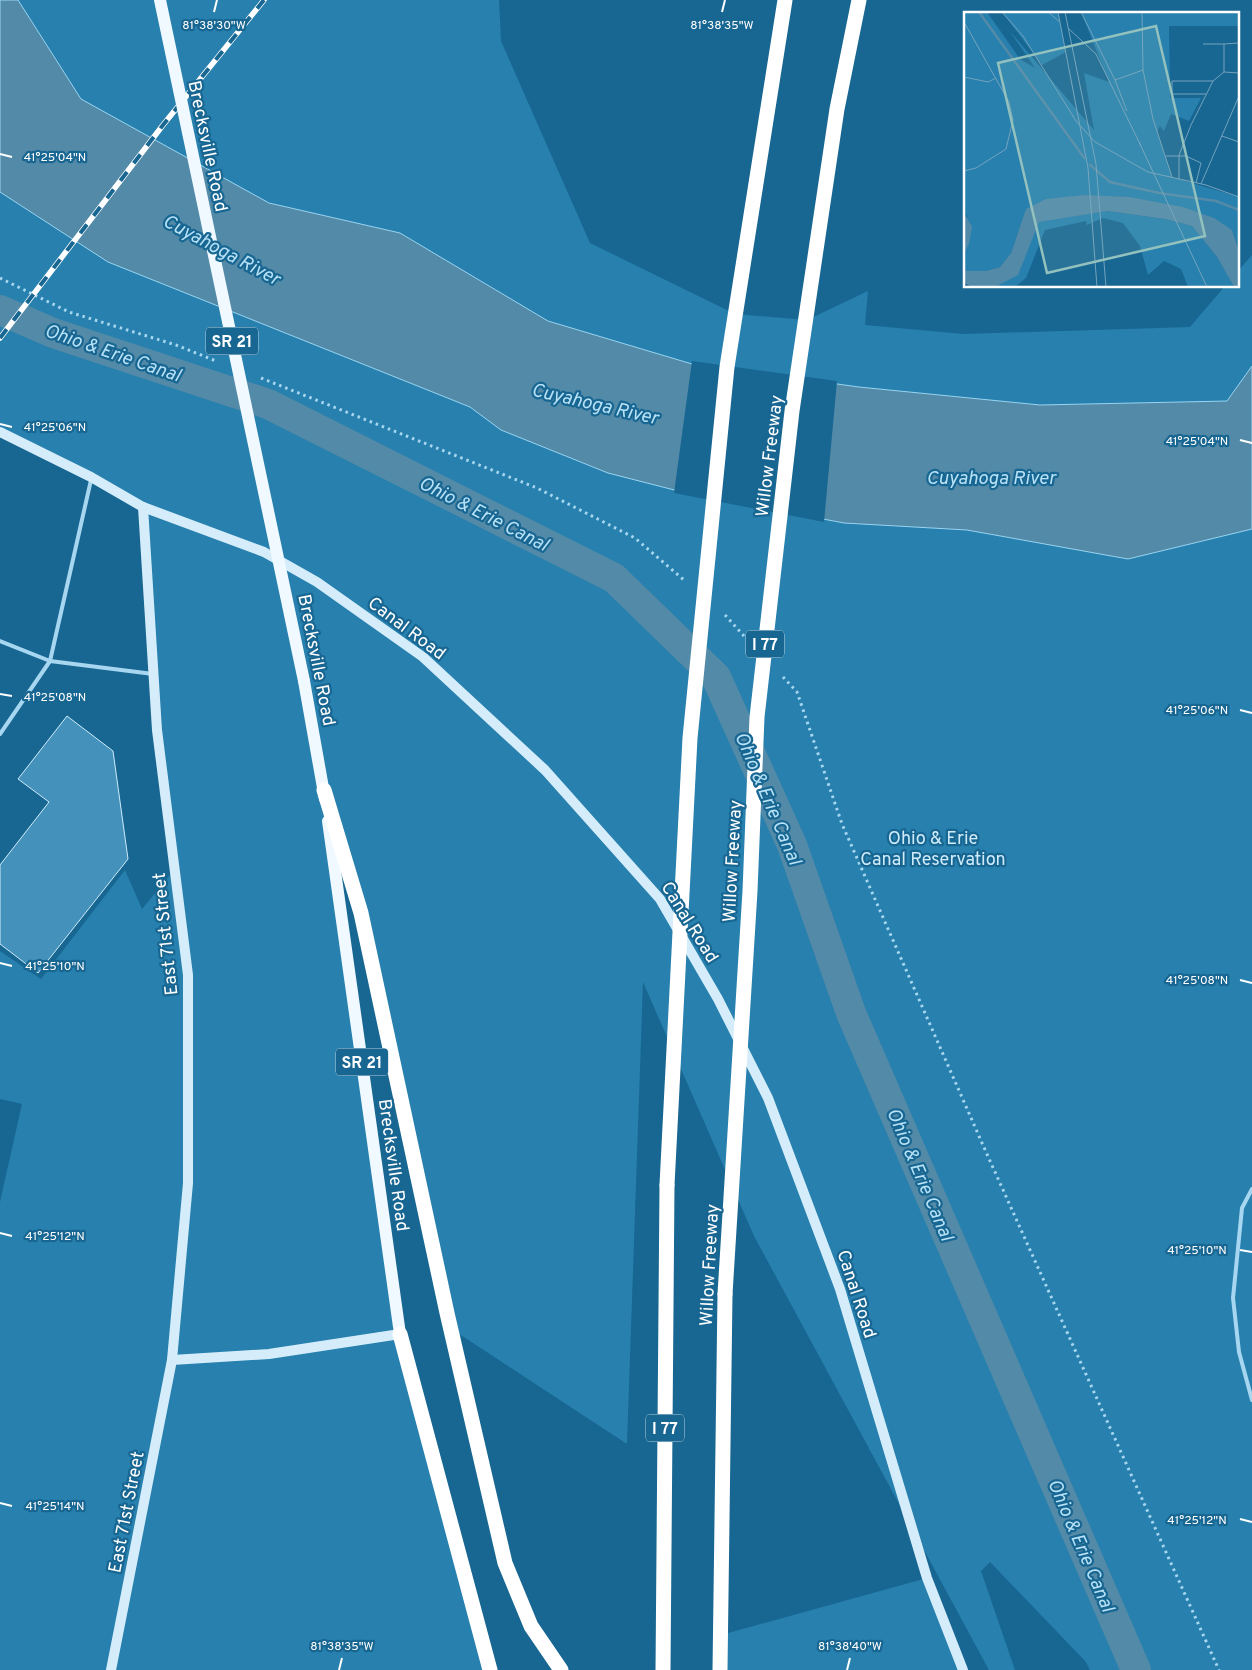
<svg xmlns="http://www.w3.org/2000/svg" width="1252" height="1670" viewBox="0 0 1252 1670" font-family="Overpass,sans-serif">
	<rect width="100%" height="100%" fill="#186692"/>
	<g fill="#2780ae">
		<polygon points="18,0 499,0 501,41 590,243 735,314 807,320 868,291 865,325 964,334 1190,327 1225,286 1238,286 1238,271 1252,255 1252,366 1227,401 1040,405 859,387 845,523 967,530 1128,559 1252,529 1252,1670 1090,1670 1086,1662 990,1562 981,1571 1015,1670 989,1670 754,1236 643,982 627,1444 450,1328 362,913 325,794 400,1334 490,1670 0,1670 0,1202 22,1104 0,1099 0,951 41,979 125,870 142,909 175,869 157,730 143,507 0,432 0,176 692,364 548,321 400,233 269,203 151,142 81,99"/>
		<polygon points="927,1578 962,1670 720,1670 721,1635"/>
	</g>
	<polygon fill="#538aa8" stroke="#99d5f2" points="0,0 18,0 81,99 269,203 400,233 548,321 692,364 859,387 1040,405 1227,401 1252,366 1252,529 1128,559 967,530 844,523 686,493 608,473 501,430 470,407 108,262 0,192"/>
	<polygon fill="#186692" points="692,361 837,381 824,522 674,493"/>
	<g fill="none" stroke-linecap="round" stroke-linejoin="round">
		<polyline stroke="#538aa8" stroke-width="30" points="0,310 53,333 268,404 614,578 716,677 792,845 851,1013 1136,1670"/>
	</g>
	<polygon fill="#4492bb" stroke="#ceecfb" points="67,716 113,751 128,859 38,973 0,944 0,865 49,802 18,779"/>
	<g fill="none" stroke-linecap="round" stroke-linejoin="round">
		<g stroke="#a7d7f0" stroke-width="3" stroke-dasharray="2.5 4" stroke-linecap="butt">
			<polyline points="0,278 69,312 176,345 216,361"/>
			<polyline points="261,378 537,488 635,538 684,580"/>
			<polyline points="725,615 744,636"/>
			<polyline points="783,677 797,692 842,824 986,1152 1219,1670"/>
		</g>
		<g stroke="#a7d7f0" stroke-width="4">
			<polyline points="0,641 50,661 153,674"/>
			<polyline points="0,734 50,661 91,480"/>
			<polyline points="1252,1189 1242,1208 1233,1298 1239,1352 1252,1400"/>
		</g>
		<g stroke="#d5edfb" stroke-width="10">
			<polyline points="0,432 91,477 143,507 264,552 317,582 423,657 545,770 660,899 718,999 768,1098 840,1289 927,1578 963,1670"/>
			<polyline points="172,1360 269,1354 400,1334"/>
			<polyline points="111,1670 172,1360 188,1183 188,975 157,730 143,507"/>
		</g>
		<g stroke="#f0f9ff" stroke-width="12">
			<polyline points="304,681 325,799"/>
			<polyline points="328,821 400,1334"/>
		</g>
		<g stroke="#fff" stroke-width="15">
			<polyline points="324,790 361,913 447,1313 505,1563 531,1626 561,1670"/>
			<polyline points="400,1334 490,1670"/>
			<polyline points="663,1670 667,1185"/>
			<polyline points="720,1670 725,1294"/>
		</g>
		<g stroke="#fff" stroke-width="5.5">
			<polyline id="rail" points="0,338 163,125 264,0"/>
		</g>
		<use href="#rail" stroke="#186692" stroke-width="4" stroke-dasharray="11" stroke-linecap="butt"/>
		<polyline stroke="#f0f9ff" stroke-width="12" points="160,0 304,681"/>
		<g stroke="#fff" stroke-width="15">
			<polyline points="667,1185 690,738 727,367 785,0"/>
			<polyline points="725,1294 750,891 757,717 792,411 837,109 859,0"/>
		</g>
	</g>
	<path fill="none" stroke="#fff" stroke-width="2" d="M214,12L217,0M722,12L725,0M0,154L12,157M0,424L12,427M1240,440L1252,443M0,694L12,696M1240,710L1252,713M0,963L12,966M1240,980L1252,983M0,1233L12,1236M1240,1250L1252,1252M0,1503L12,1506M1240,1519L1252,1522M339,1670L342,1658M847,1670L850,1658"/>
	<g text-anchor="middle" stroke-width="4.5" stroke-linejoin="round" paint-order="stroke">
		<g fill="#186692" stroke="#bad1de" stroke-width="1">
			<rect x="206" y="327.5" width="52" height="27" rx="4"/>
			<rect x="746" y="630.5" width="38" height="27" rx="4"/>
			<rect x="336" y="1048.5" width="52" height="27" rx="4"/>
			<rect x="646" y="1414.5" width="38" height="27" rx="4"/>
		</g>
		<g font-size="16" font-weight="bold" fill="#fff">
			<text x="232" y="347">SR 21</text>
			<text x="765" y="650">I 77</text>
			<text x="362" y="1068">SR 21</text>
			<text x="665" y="1434">I 77</text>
		</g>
		<g font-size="18" fill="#fff" stroke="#186692">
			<text transform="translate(208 146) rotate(78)" y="6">Brecksville Road</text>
			<text transform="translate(769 456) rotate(-83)" y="6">Willow Freeway</text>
			<text transform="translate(407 628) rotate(37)" y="6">Canal Road</text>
			<text transform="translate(317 660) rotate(79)" y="6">Brecksville Road</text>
			<text transform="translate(732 861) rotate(-87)" y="6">Willow Freeway</text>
			<text transform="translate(690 922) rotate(58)" y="6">Canal Road</text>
			<text transform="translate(165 934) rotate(-96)" y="6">East 71st Street</text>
			<text transform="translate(394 1165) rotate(82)" y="6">Brecksville Road</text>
			<text transform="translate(709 1265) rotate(-87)" y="6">Willow Freeway</text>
			<text transform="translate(857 1294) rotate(72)" y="6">Canal Road</text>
			<text transform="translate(126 1512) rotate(-79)" y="6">East 71st Street</text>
		</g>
		<g font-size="18" fill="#ceecfb" stroke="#186692">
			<text x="933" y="844">Ohio &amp; Erie<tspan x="933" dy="21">Canal Reservation</tspan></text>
		</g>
		<g font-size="19" font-style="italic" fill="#b7e2f7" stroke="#186692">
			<text transform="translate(222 249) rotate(28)" y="7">Cuyahoga River</text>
			<text transform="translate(113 352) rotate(19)" y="7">Ohio &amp; Erie Canal</text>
			<text transform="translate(595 403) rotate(13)" y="7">Cuyahoga River</text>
			<text x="991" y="484">Cuyahoga River</text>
			<text transform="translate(484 513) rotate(27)" y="7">Ohio &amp; Erie Canal</text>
			<text transform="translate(769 798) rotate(67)" y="7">Ohio &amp; Erie Canal</text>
			<text transform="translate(921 1174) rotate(67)" y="7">Ohio &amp; Erie Canal</text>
			<text transform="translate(1082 1545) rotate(67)" y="7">Ohio &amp; Erie Canal</text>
		</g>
	</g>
	<g transform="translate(964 12)">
		<rect width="275" height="275" fill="#186692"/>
		<path d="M0,0H23L56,47L71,56L45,18L130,118L120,61L145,70L117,0H275V14H205L206,86H237L225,109L207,102L200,119L196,114L193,120L208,165L275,185V239L268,218L170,187L142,199L201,207L228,214L253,245L270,275H224L217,257L200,249L184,263L176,234L159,211L139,206L123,213L122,209L81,218L62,266L51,275H26L33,274L66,230L74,210L121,201L119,183L103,186L54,220L47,241L36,255L22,259H3L0,256L3,204L0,201ZM38,0H94L102,40L78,53Z" fill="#2780ae"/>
		<path d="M119,183L165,185L219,195L250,206L268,218L275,239V275H270L253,245L228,214L201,207L143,199L75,210L54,263L33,274L8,275L0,271V256L3,259H22L36,255L47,241L62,197L82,187ZM0,201L8,215L5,232L0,241Z" fill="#538aa8"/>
		<path fill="none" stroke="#538aa8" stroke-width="2.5" d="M15,0L121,147M125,152L146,170L195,181L252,189L275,198"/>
		<path fill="none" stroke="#74a3be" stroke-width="1" d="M38,0L59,24L112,109L131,130L184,160L242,173L275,185M84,0L96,10M94,0L124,156L133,275M101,0L132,152L142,275M117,0L151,68M0,10L45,90L49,108L42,137L12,156L0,159M105,17L132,42L177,134M260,32L275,31M179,58L189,107L208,165M260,60L275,61M0,65L24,70L32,66M242,82H208V69H249M163,99L151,68L179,58L178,0M258,124L275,130M175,130L243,275M202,144H222L237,151L232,171M215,167V143L227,113L249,69L260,60V32H239M237,172L275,84"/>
		<path fill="#93c1be" fill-opacity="0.15" stroke="#93c1be" stroke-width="2.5" d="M192,14L241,224L83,261L34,51Z"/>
		<rect width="275" height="275" fill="none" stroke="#fff" stroke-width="2.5"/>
	</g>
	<g font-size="12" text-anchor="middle" fill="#fff" stroke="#186692" stroke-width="4.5" stroke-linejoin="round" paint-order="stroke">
		<text x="722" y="29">81°38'35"W</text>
		<text x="214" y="29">81°38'30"W</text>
		<text x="55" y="161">41°25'04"N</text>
		<text x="55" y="431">41°25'06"N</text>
		<text x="1197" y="445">41°25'04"N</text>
		<text x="55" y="701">41°25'08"N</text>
		<text x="1197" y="714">41°25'06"N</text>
		<text x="55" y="970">41°25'10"N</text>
		<text x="1197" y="984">41°25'08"N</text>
		<text x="55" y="1240">41°25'12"N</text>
		<text x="1197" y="1254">41°25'10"N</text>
		<text x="55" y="1510">41°25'14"N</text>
		<text x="1197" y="1524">41°25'12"N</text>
		<text x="342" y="1650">81°38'35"W</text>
		<text x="850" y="1650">81°38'40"W</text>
	</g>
</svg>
